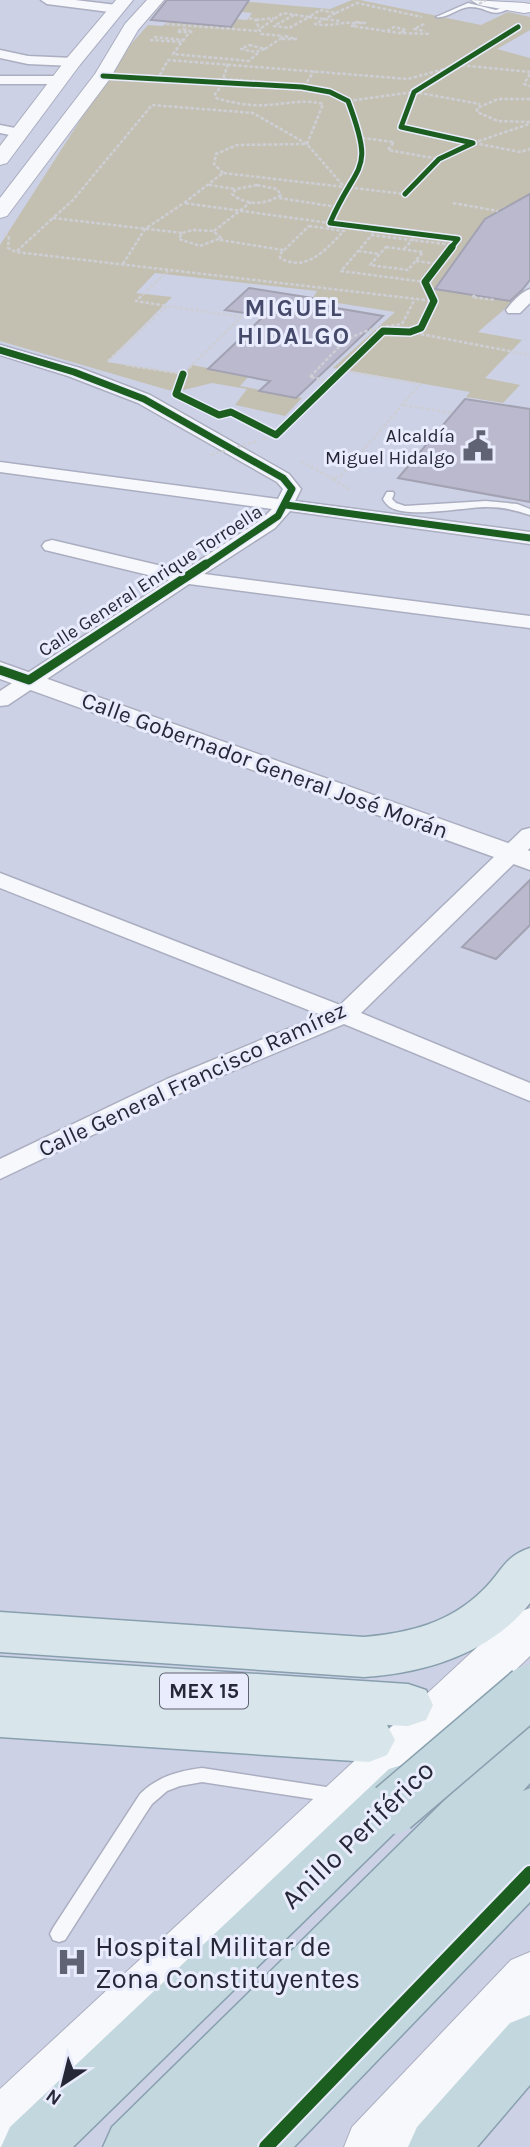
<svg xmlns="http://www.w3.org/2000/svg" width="530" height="2147" viewBox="0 0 530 2147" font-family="Karla,sans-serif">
	<rect width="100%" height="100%" fill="#ccd1e6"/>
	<polygon fill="#c3c0b2" points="229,0 330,9 352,0 360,0 481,25 508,12 530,17 530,30 497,49 530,58 530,211 506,206 484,220 530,255 466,245 435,288 514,301 478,332 522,340 485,378 520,385 503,403 466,397 470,392 333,368 395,312 312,299 317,291 155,273 136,293 172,297 107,362 183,374 192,365 249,376 240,386 302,398 285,416 235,405 247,389 212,383 180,391 168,390 0,341 0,245 124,52 148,25 163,26 167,22 231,27 236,19 247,20 252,13 241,12 243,7"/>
	<g fill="#bab9ce" stroke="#a2a2b2" stroke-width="2">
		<polygon points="167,0 249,0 231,27 151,20"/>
		<polygon points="530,194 530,280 522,290 510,301 435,289 485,219"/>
		<polygon points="249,288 312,298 307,303 383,316 296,398 259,391 270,381 208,369 264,316 225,310"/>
		<polygon points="465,399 530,409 530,502 398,478"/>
		<polygon points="530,880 530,925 496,959 462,947"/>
	</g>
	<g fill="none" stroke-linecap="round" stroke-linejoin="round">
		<g stroke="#abaec0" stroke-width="3">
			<g id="service">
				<path d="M468,3L496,10L511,4L514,6C489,21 490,6 469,7C457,8 447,19 436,17Z"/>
				<path d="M387,492H393L394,494L392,499L396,503L405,506L486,501L517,504L530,509V515C515,510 503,507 487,507C464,507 409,519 390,507C388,506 384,501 383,499Z"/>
				<path d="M202,1768L333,1788L339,1790L341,1795L339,1800L333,1802L202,1782L180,1786L167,1791L152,1804L146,1813L65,1940L59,1942L53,1940L50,1934L53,1928L140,1794C157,1777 178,1771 202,1768Z"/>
			</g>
		</g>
		<g stroke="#abaec0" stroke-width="3">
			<g id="minor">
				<polygon points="41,0 75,0 117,5 123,9 117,13 47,4"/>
				<polygon points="0,50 28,56 73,58 79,62 73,66 28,64 0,58"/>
				<polygon points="0,76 59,76 66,80 59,84 0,84"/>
				<polygon points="0,125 25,130 27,133 20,137 0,133"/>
				<path d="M530,289V303L520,313H508L506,310C512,302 521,292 530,289Z"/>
				<polygon points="0,345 80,368 150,395 289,474 301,489 295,501 530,532 530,544 290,511 275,528 204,574 530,616 530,628 189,584 8,705 0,706 0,691 169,580 45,550 42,546 45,542 52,540 183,571 261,520 272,509 0,472 0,462 278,499 283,489 277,482 138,403 68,376 0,355"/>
				<polygon points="530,828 530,848 361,1013 530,1083 530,1101 344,1024 185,1091 0,1179 0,1159 167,1079 321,1015 0,888 0,873 340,1005 522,830"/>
			</g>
		</g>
		<g stroke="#abaec0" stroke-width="3">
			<polygon id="tertiary" points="0,662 530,851 530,870 0,679"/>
		</g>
		<g stroke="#abaec0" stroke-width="2">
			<g id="secondary">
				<polygon points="116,0 133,0 79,66 7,163 0,165 0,146 67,58"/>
				<polygon points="147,0 164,0 138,30 109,80 7,216 0,218 0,198 95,74 125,24"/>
				<polygon points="471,0 524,3 530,4 530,12 524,13 479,5"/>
				<polygon points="530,1608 530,1656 20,2146 0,2147 0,2089 513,1614"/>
				<polygon points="530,1952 530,2015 410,2147 344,2147 352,2127 511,1960"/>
			</g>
		</g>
		<g stroke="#889fae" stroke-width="3">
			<g id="primary">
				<path d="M530,1548V1603C491,1653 425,1673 364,1677L0,1652V1612L364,1637C409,1633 450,1623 483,1590C502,1572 503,1557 530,1548Z"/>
				<polygon points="0,1657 408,1684 426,1690 433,1705 426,1720 408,1726 387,1725 395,1740 387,1755 369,1762 0,1737"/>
			</g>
		</g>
		<g stroke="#889fae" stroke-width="3">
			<g id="motorway">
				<polygon points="530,1727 530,1783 523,1791 530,1788 530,1902 294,2147 103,2147 112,2127 512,1734"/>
				<polygon points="408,1763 427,1769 434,1785 427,1801 73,2147 1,2147 10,2127 389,1769"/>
				<polygon points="530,2015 530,2085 477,2147 408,2147 417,2127 510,2023"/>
			</g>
		</g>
		<g stroke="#ceced5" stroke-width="2.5" stroke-dasharray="3.5 2" stroke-linecap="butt">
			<polyline points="336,13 357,3 422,17"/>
			<polyline points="294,15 274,26 289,28 309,17 340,21"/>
			<polyline points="249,18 256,20 261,34 283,36"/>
			<polyline points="256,20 274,18"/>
			<polygon points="357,22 365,23 353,23"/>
			<polyline points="166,24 258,31"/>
			<polyline points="424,24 414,29 425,31"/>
			<polyline points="355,25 352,26 399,33 431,34"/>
			<path d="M261,28L283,13L309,17L320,10L336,13L315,24C333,27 337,22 353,23"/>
			<polygon points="183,29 193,32 177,32"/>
			<polyline points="387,31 394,27 406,30 400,33"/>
			<polyline points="188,34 173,54 249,61 259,52"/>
			<polygon points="285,36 296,39 280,39"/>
			<polyline points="154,37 183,40"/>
			<polyline points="150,40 182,42"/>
			<polygon points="249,45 265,49 255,52 241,49"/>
			<polyline points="265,49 280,39"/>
			<polyline points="228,64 223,79 255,81 253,85"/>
			<polyline points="530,74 524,84 530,86"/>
			<polyline points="157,80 168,60 408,79 459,65 530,72"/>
			<polyline points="307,82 314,71"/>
			<polyline points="530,99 498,99 477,108 477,112 498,121 530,122"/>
			<polyline points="348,101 414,92 480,104"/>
			<polyline points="362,138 394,142 388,150 439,159"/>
			<polyline points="473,143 529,124"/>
			<polyline points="474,143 520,152 530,149"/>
			<path d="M223,173L214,164L216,154L237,145L307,144L323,104C304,99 286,104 267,105C249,106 232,103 216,98L215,94L224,83"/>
			<polyline points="209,185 235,189"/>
			<path d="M257,185L277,189L281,195C266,205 246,206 232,194L236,189Z"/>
			<polyline points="279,198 337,207"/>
			<polyline points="453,203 498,211"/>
			<path d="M309,226L344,231C326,249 307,273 280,258V254Z"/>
			<polyline points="328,229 330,223 184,203 223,173 405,194"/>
			<polyline points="377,229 341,271 425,282"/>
			<polygon points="193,230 213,231 221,238 200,246 179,239 182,233"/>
			<polyline points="214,231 251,202"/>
			<polyline points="182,233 53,218 73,200 152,105 253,113 307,144 346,189"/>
			<polyline points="4,234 9,236 8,248 16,252 434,301"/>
			<polyline points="371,235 453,245"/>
			<polyline points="220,240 283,250"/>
			<polygon points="386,247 423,252 408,270 370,265"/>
			<polyline points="404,249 418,234"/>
			<polyline points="17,251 53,218"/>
			<polyline points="358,251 379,254"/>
			<polyline points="416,261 439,264"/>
			<polyline points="123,264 145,229 184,203"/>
			<polyline points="475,295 472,297 495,300"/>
			<polyline points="410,332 530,355"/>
			<polyline points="108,361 167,306 136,301 168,271"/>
			<polyline points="126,365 183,374 241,317 167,306"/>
			<path d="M310,377C346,340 348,331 402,324L415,299"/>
			<polyline points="311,377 329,381"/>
			<polyline points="404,405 452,413"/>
			<polyline points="263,439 276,435"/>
			<polyline points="301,461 333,479 342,475 420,384 340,370"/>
			<polyline points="333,479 351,490"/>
		</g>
		<use href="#service" fill="#f7f8fb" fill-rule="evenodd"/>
		<use href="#minor" fill="#f7f8fb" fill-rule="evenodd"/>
		<use href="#tertiary" fill="#f7f8fb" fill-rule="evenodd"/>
		<use href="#secondary" fill="#f7f8fb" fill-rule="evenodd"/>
		<use href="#primary" fill="#d8e5ea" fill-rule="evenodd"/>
		<use href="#motorway" fill="#c2d7de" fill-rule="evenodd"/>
		<g stroke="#889fae" stroke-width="55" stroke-linecap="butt">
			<polyline id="motorway-bridge" points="393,1808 530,1691"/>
		</g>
		<g stroke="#ceced5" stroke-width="2.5" stroke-dasharray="3.5 2" stroke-linecap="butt">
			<polyline points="479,4 486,0"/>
			<polyline points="211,455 257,441"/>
		</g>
		<use href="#motorway-bridge" stroke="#c2d7de" stroke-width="52"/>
		<g stroke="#e9ecfc" stroke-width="8">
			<g id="cycleway-far3">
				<path d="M103,76L302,87L330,92L348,101C376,175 357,160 330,223L458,239L450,249"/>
				<polyline points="405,194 439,159 473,143 401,127 414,92 518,27"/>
			</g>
		</g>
		<g stroke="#e9ecfc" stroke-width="10">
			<g id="cycleway-far2">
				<polyline points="0,350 74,372 144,399 283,478 292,489 278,516 204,566"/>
				<polyline points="183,374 176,394 219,415 231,412 276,435 383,331 410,332 421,328 434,301 425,282 452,247"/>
				<polyline points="286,505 530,538"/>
			</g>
		</g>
		<g stroke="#e9ecfc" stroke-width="12">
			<polyline id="cycleway-far1" points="0,670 29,680 206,564"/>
		</g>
		<g stroke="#e9ecfc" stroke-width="18">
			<polyline id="cycleway" points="266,2147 530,1873"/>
		</g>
		<use href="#cycleway-far3" stroke="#1b5e20" stroke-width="5"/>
		<use href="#cycleway-far2" stroke="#1b5e20" stroke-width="7"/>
		<use href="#cycleway-far1" stroke="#1b5e20" stroke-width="9"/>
		<use href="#cycleway" stroke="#1b5e20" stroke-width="14"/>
	</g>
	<defs>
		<g id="civic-bare" transform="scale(2.415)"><path d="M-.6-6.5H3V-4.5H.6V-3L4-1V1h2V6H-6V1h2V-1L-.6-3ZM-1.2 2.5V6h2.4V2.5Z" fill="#606374" stroke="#e9ecfc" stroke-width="2.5" paint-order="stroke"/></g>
		<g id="hospital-bare" transform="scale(2.415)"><path d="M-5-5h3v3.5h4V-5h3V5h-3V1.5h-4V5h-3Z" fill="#606374" stroke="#e9ecfc" stroke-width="2.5" paint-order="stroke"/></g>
	</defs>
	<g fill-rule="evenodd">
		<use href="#civic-bare" x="478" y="446"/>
		<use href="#hospital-bare" x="72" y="1962"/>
	</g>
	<g text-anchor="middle" stroke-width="6" stroke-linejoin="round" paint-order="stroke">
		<g font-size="19" fill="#262837" stroke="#e9ecfc" text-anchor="end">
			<text x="455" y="442">Alcaldía<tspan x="455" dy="22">Miguel Hidalgo</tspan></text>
		</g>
		<g font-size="19" fill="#262837" stroke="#e9ecfc">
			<text transform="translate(150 580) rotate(-33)" y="7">Calle General Enrique Torroella</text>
		</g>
		<rect fill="#e9ecfc" stroke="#606372" stroke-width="2" x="160" y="1673.5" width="88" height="35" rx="5"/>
		<g font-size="21" font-weight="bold" fill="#262837">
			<text x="204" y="1698">MEX 15</text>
		</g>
		<g font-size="23" fill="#262837" stroke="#e9ecfc">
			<text transform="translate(265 765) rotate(20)" y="8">Calle Gobernador General José Morán</text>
			<text transform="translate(192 1079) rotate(-25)" y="8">Calle General Francisco Ramírez</text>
		</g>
		<g font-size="24" font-weight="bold" letter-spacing="2" fill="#454a6b" stroke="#e9ecfc">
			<text x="294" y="316">MIGUEL<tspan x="294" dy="28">HIDALGO</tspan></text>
		</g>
		<g font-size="28" fill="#262837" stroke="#e9ecfc">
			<text transform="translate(357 1834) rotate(-44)" y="10">Anillo Periférico</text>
		</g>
		<g font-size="28" fill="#262837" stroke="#e9ecfc" text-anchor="start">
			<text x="95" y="1956">Hospital Militar de<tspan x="95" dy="32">Zona Constituyentes</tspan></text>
		</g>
	</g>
	<g transform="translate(63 2084) rotate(215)" stroke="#e9ecfc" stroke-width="5" paint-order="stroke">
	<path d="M0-5L12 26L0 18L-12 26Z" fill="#262837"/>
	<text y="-10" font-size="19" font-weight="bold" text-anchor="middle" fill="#262837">N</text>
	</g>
</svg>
